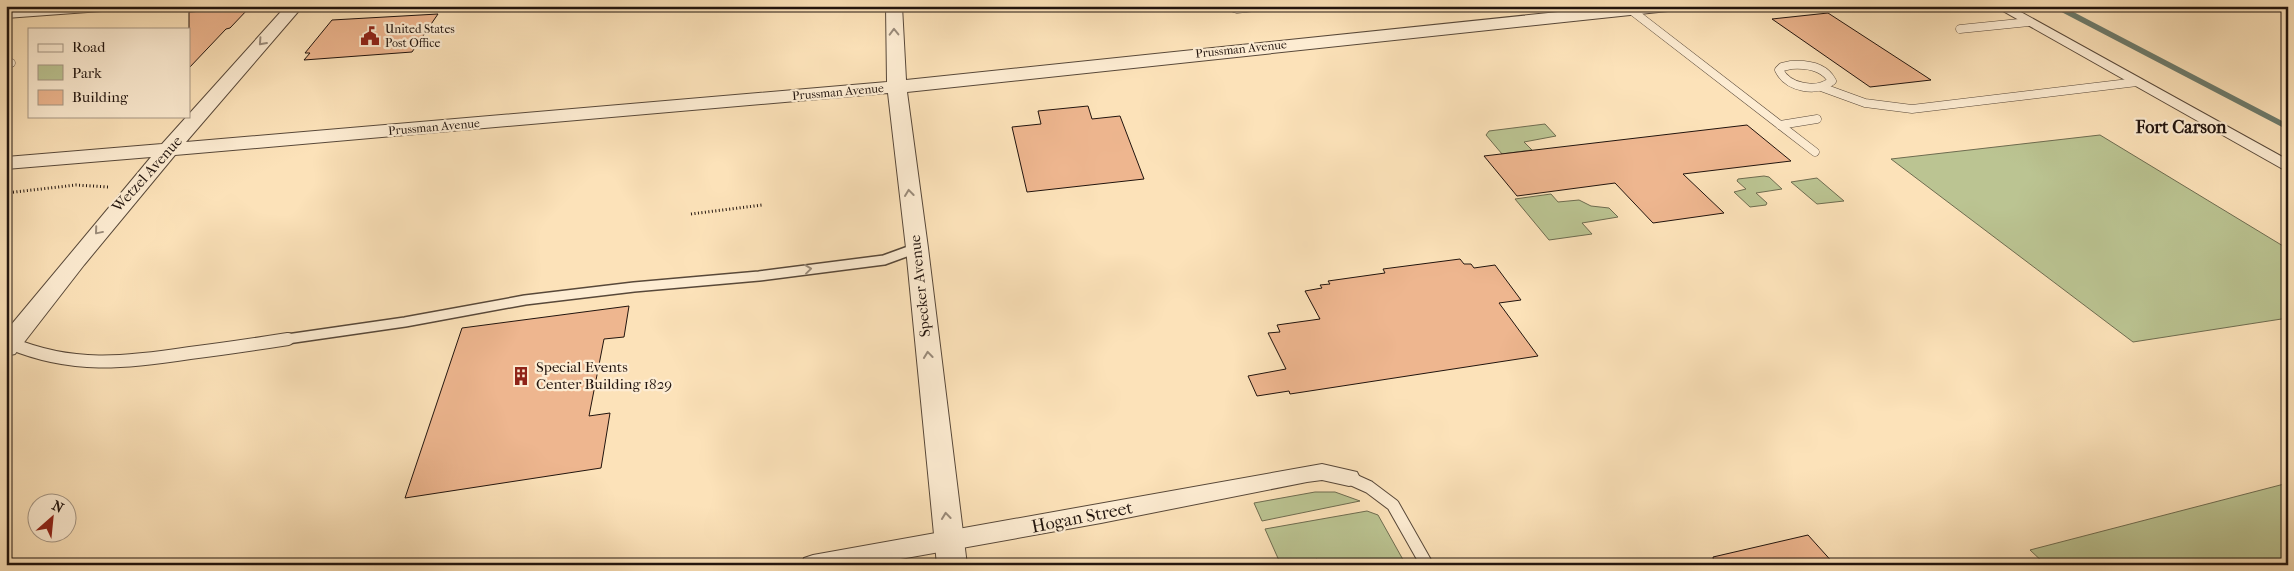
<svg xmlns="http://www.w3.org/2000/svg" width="2294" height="571" viewBox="0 0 2294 571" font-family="'IM FELL French Canon',serif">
	<rect width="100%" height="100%" fill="#fce2b9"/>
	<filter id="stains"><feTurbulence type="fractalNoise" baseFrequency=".004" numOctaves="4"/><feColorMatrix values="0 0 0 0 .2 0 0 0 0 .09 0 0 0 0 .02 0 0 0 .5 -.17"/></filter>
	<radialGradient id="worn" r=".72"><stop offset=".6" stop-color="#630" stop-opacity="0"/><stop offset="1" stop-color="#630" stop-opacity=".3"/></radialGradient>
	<g fill="#bbc492" stroke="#6e6c50">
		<polygon points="1545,124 1556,136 1524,142 1532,150 1502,154 1486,135 1489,131"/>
		<polygon points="2100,135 2288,249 2288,318 2133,342 1891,159"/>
		<polygon points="1764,176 1769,177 1782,189 1756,193 1767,203 1766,205 1750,207 1734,192 1746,189 1737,181 1738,179"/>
		<polygon points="1817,178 1844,201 1817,204 1791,182"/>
		<polygon points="1551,194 1558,202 1579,200 1591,206 1609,208 1618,217 1582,223 1592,234 1549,240 1515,199"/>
		<polygon points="2288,483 2288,565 2046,565 2030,550"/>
		<polygon points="1315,492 1335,492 1360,501 1262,521 1254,503"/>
		<polygon points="1367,511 1378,515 1406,565 1321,565 1317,559 1302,565 1281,565 1265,529"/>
	</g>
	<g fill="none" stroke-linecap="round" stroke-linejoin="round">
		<polyline stroke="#6d7b6c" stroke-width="5.5" points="2056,6 2288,127"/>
	</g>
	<g fill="#eeb68f" stroke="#21140e">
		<polygon points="249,8 230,28 226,29 189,68 189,12"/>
		<polygon points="1828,13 1925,76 1931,80 1870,87 1772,19"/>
		<polygon points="438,14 412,52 304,60 310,53 305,53 332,20"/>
		<polygon points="1088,106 1092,119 1120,116 1144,179 1027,192 1012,127 1041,124 1038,111"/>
		<polygon points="1747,125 1791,161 1683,174 1724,213 1653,223 1615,183 1517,196 1484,156"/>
		<polygon points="1460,259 1464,264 1471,264 1474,268 1495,265 1521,300 1499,303 1538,356 1290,394 1289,391 1257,396 1248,376 1286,369 1268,333 1280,332 1277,325 1320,319 1305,291 1322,288 1320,285 1330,284 1328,281 1385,273 1383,269"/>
		<polygon points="629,306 624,337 604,339 589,416 610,413 601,468 405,498 462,328"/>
		<polygon points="1808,535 1835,565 1714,565 1713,557"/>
	</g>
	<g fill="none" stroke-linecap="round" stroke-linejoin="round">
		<g stroke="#584839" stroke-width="9">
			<g id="service-far2">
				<polyline points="1228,6 1237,9 1265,6"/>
				<polyline points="1566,6 1576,16"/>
				<polyline points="1631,10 1815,152"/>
				<polyline points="1960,29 2029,22"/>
				<polyline points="6,63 11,63"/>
				<path d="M1791,65C1806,64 1824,66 1832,81C1816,93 1788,88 1779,70L1782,67Z"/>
				<polyline points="1821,87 1865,103 1912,109 2137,82"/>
				<polyline points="1780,125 1817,119"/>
			</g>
		</g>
		<g stroke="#584839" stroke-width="12">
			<polyline id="service-far1" points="280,340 405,322 525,300 634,287 759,276 884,260 917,248"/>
		</g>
		<g stroke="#584839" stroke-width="14">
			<g id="service">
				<path d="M10,343C72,369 125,363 190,353C223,349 256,344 288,339"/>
				<polyline points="1349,478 1369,487 1393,505 1427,565"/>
			</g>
		</g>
		<g stroke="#584839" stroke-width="2">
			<g id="minor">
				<polygon points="57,6 121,6 115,10 6,18 6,10"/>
				<polygon points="1994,6 2010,6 2288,160 2288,172"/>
				<polygon points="1322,464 1357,472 1360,478 1357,484 1349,486 1322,480 1307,482 1101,523 867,565 801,565 804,558 813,555"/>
			</g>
		</g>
		<g stroke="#584839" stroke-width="2">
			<polygon id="tertiary" points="286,6 303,6 186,142 887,82 886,6 902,6 906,80 1616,6 1676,6 1674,10 1668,11 907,92 928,248 967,565 937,565 906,248 888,93 175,155 84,265 15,354 6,356 6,331 151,157 6,169 6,157 162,144"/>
		</g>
		<g stroke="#21140e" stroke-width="3" stroke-dasharray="1 2.5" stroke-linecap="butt">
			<polyline points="6,193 76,185 109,187"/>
			<polyline points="691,214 762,205"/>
		</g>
		<use href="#service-far2" stroke="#fdecd2" stroke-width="8"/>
		<use href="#service-far1" stroke="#fdecd2" stroke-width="9"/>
		<use href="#service" stroke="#fdecd2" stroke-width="12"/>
		<use href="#minor" fill="#fdecd2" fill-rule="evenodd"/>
		<use href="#tertiary" fill="#fdecd2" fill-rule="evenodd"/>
	</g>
	<defs><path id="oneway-chevron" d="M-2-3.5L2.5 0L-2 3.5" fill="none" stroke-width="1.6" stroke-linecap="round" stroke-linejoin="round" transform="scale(1.25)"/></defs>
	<g stroke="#9a8b7a">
		<use href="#oneway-chevron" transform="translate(894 32) rotate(-91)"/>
		<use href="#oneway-chevron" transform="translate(262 42) rotate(132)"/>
		<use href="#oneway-chevron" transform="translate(909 193) rotate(-97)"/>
		<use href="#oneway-chevron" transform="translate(98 231) rotate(130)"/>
		<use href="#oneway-chevron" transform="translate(808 269) rotate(-7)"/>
		<use href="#oneway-chevron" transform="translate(928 355) rotate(-96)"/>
		<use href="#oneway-chevron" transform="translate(946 516) rotate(-96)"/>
	</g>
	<defs>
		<g id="civic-bare" transform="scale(1.5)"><path d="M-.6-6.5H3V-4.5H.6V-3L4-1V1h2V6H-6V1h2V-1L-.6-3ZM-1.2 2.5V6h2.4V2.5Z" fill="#8f2418" stroke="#fdecd2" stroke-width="2.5" paint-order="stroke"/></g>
		<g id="building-bare" transform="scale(1.5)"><path d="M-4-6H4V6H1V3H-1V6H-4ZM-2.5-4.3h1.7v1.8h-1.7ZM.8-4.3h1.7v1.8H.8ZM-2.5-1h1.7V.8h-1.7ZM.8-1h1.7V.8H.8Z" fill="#8f2418" stroke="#fdecd2" stroke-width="2.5" paint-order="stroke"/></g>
	</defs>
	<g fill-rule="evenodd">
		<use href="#civic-bare" x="370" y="36"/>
		<use href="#building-bare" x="521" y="376"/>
	</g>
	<g text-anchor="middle" stroke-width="4.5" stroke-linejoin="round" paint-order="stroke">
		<g font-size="12" fill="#21140e" stroke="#fdecd2" text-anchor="start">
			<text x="385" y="33">United States<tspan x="385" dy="14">Post Office</tspan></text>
		</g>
		<g font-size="12" fill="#21140e" stroke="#fdecd2">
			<text transform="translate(1241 49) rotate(-6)" y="4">Prussman Avenue</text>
			<text transform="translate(838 92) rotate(-5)" y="4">Prussman Avenue</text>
			<text transform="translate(434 127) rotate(-5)" y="4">Prussman Avenue</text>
		</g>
		<g font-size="15" fill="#21140e" stroke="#fdecd2">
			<text transform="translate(147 174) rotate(-48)" y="5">Wetzel Avenue</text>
			<text transform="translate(920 286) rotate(-96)" y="5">Specker Avenue</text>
		</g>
		<g font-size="15" fill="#21140e" stroke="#fdecd2" text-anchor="start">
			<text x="536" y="372">Special Events<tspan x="536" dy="17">Center Building 1829</tspan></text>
		</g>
		<g font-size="18" font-weight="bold" fill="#21140e" stroke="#fdecd2">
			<text x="2181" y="133">Fort Carson</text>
		</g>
		<g font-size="18" fill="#21140e" stroke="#fdecd2">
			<text transform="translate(1082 517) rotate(-11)" y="6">Hogan Street</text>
		</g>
	</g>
	<rect width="2294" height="571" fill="none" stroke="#fce2b9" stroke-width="25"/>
	<rect x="8" y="8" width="2279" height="556" fill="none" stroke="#21140e" stroke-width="2.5"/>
	<rect x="12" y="12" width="2269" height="546" fill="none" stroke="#21140e"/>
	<rect x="28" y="28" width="162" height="90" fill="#fdecd2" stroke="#a59684"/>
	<rect x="38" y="44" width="25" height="8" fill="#fdecd2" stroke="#a59684"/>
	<text x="72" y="52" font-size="15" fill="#21140e">Road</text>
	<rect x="38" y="65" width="25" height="15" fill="#bbc492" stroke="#a59684"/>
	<text x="72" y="78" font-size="15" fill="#21140e">Park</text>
	<rect x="38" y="90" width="25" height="15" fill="#eeb68f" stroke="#a59684"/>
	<text x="72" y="102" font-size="15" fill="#21140e">Building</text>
	<g transform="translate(52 518) rotate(27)"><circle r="24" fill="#fdecd2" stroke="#a59684"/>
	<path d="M0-4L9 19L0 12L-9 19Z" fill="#8f2418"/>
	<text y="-8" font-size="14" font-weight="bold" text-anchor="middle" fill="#21140e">N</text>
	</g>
	<rect width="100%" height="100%" filter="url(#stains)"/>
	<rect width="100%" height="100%" fill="url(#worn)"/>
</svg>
